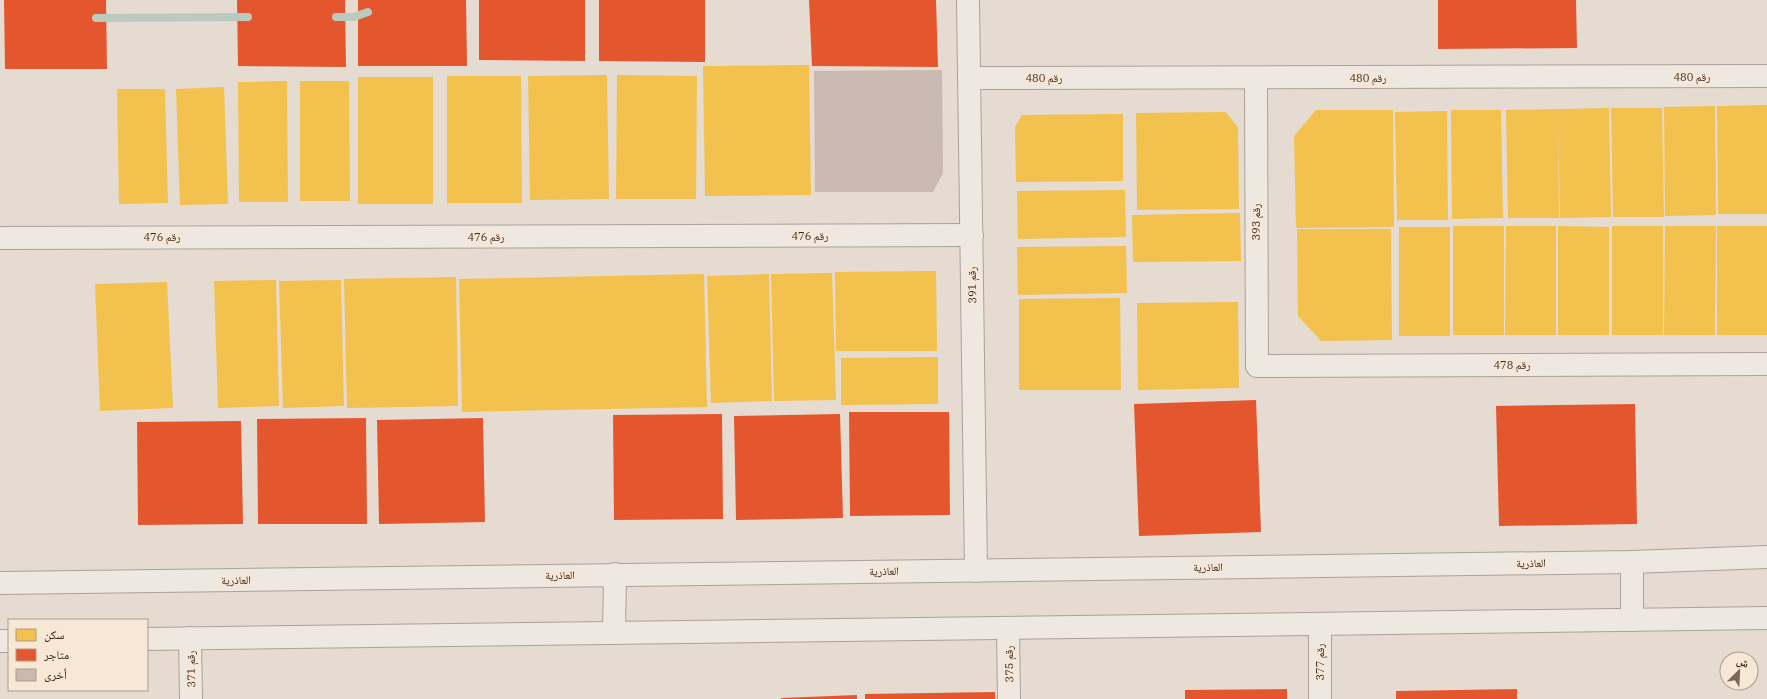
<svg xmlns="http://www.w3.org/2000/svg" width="1767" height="699" viewBox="0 0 1767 699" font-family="'IBM Plex Serif','Noto Naskh Arabic',serif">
	<rect width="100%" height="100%" fill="#e6dbd0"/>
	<g fill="#f2c14e">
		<polygon points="809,65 811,195 705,196 703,66"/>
		<polygon points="607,75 609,199 530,200 528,76"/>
		<polygon points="617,75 697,76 696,199 616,199"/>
		<polygon points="447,76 521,76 522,203 447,203"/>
		<rect x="358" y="77" width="75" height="127"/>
		<polygon points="287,81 288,202 239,202 238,82"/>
		<polygon points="300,81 349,81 350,201 300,201"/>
		<polygon points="224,87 228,204 180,205 176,89"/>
		<polygon points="117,89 165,89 168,203 119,204"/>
		<polygon points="1767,105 1767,214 1718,214 1717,106"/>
		<polygon points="1715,106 1716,215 1665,216 1664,107"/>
		<polygon points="1609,108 1611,217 1560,218 1558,120 1559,218 1508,218 1506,110"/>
		<polygon points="1611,108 1662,108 1664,217 1613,217"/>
		<polygon points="1316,110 1393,110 1394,227 1296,228 1294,136"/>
		<polygon points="1451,110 1501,110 1503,218 1452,219"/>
		<polygon points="1447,111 1448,220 1397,220 1395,112"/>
		<polygon points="1226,112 1238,128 1239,209 1137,210 1136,113"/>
		<polygon points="1123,114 1123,181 1016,182 1015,127 1022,115"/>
		<polygon points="1125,190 1126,237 1018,239 1017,191"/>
		<polygon points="1240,213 1241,261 1133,262 1132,215"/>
		<rect x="1453" y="226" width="51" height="109"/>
		<polygon points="1506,226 1556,226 1556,335 1505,335"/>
		<polygon points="1558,226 1609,227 1609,335 1558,335"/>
		<rect x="1612" y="226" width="51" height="109"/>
		<polygon points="1665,226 1716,226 1715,335 1664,335"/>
		<rect x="1717" y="226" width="50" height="109"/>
		<rect x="1399" y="227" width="51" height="109"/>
		<polygon points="1297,229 1391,229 1392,340 1321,341 1298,316"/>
		<polygon points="1126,246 1127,293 1018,295 1017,247"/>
		<polygon points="936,271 937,351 836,351 835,272"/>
		<polygon points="832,273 836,400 774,401 771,274"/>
		<polygon points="704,274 707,407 462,412 459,279"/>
		<polygon points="769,274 772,401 711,403 707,276"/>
		<polygon points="456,277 458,406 347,408 344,279"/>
		<polygon points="276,280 279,406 218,408 214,281"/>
		<polygon points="341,280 344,406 283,408 279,281"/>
		<polygon points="167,282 173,408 100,411 95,284"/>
		<polygon points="1120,298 1121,390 1019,390 1019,299"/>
		<polygon points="1238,302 1239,388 1138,390 1137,303"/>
		<polygon points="938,357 938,404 841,405 841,358"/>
	</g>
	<g fill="#e4572e">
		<polygon points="4,0 106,0 107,69 5,69"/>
		<polygon points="237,0 345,0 346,67 238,66"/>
		<polygon points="358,0 466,0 467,66 358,66"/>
		<polygon points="479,0 585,0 585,61 479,60"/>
		<polygon points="599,0 705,0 705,62 599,61"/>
		<polygon points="809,0 936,0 938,67 812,66"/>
		<polygon points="1438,0 1576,0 1577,48 1438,49"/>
		<polygon points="1256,400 1261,532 1139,536 1134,404"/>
		<polygon points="1635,404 1637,524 1499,526 1496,406"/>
		<polygon points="849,412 949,412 950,515 850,516"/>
		<polygon points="722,414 723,519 614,520 613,415"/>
		<polygon points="840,414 843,518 736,520 734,416"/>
		<polygon points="366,418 367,524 258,524 257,419"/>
		<polygon points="483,418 485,522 379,524 377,420"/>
		<polygon points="241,421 243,524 138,525 137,422"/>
		<polygon points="1287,689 1287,699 1185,699 1185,690"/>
		<polygon points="1517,689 1517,699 1396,699 1396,691"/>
		<polygon points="995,692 995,699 865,699 865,694"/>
		<polygon points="857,695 857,699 781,699 781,698"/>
	</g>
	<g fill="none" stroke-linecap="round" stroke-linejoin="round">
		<g stroke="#bacabe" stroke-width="8">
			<polyline points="336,17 354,17 368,12"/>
			<polyline points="96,18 248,17"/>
		</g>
	</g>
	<polygon fill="#cab9b0" points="942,70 943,173 933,192 815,192 814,71"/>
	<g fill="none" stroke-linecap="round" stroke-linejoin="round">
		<g stroke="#aca198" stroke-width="24">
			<g id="minor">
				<polyline points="968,0 976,571"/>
				<polyline points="969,78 1767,76"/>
				<polyline points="1256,78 1257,366 1767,364"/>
				<polyline points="0,238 972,235"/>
				<polyline points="1320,625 1320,699"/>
				<polyline points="1008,629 1009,699"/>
				<polyline points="190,638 191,699"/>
			</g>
		</g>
		<g stroke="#aca198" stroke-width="24">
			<g id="tertiary">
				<polyline points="1632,562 1632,620"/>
				<polyline points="0,583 1632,562 1767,557"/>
				<polyline points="614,633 615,574"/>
				<polyline points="147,639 1767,618"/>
				<polyline points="0,641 9,641"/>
			</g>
		</g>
		<use href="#minor" stroke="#eee8e1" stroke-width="22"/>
		<use href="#tertiary" stroke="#eee8e1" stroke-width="22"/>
	</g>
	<g text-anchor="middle" stroke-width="4" stroke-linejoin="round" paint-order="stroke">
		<g font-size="11" fill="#3b281f" stroke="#f7e7d5">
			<text x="1692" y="81">رقم 480</text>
			<text x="1044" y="82">رقم 480</text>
			<text x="1368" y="82">رقم 480</text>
			<text transform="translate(1256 222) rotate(-90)" y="4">رقم 393</text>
			<text x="810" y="240">رقم 476</text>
			<text x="162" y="241">رقم 476</text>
			<text x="486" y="241">رقم 476</text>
			<text transform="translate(972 285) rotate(-91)" y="4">رقم 391</text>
			<text x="1512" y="369">رقم 478</text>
			<text transform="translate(1531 563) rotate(-1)" y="4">العاذرية</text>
			<text transform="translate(1208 567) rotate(-1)" y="4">العاذرية</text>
			<text transform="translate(884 571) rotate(-1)" y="4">العاذرية</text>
			<text transform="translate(560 575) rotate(-1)" y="4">العاذرية</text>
			<text transform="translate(236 580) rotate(-1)" y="4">العاذرية</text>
			<text transform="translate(1320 662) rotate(-90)" y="4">رقم 377</text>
			<text transform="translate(1009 664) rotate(-91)" y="4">رقم 375</text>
			<text transform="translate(191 669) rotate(-91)" y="4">رقم 371</text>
		</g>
	</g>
	<rect x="8" y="619" width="140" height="72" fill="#f7e7d5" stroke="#ac9b8c"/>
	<rect x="16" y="629" width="20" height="12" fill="#f2c14e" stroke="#ac9b8c"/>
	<text x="44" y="639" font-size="12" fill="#3b281f">سكن</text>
	<rect x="16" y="649" width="20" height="12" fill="#e4572e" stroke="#ac9b8c"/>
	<text x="44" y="659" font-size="12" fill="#3b281f">متاجر</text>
	<rect x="16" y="669" width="20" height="12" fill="#cab9b0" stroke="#ac9b8c"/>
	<text x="44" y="679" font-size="12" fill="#3b281f">أخرى</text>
	<g transform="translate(1739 671) rotate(24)"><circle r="19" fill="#f7e7d5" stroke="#ac9b8c"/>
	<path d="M0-3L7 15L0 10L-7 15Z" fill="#77675d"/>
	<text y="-6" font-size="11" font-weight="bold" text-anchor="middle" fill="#3b281f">ش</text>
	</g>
</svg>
